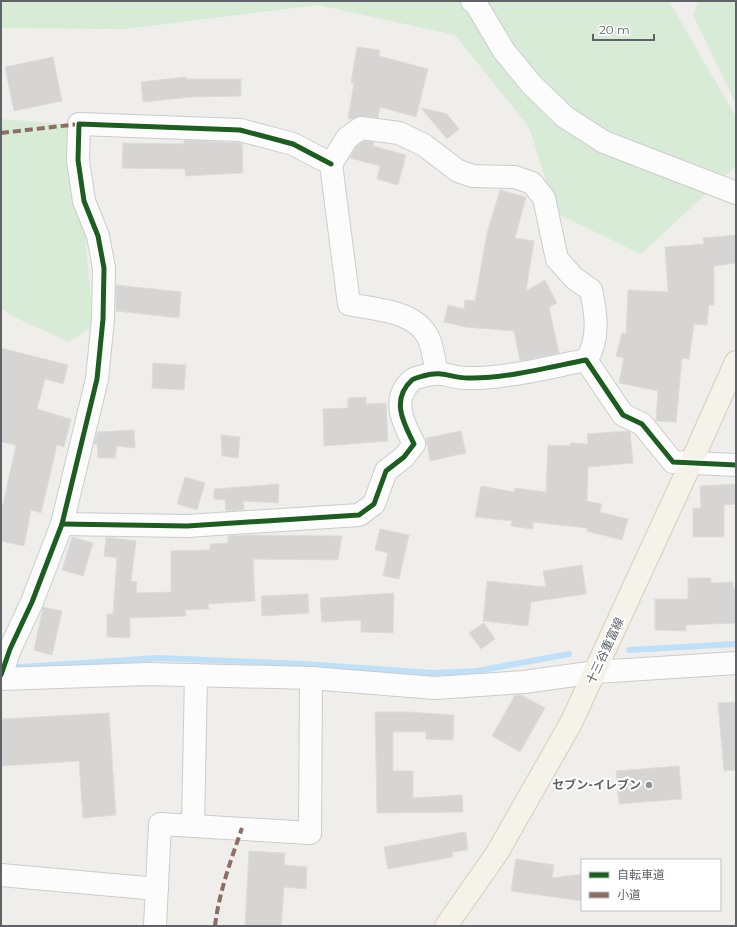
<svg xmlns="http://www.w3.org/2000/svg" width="737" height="927" viewBox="0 0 737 927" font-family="Montserrat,'Noto Sans JP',sans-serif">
	<rect width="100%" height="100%" fill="#efeeea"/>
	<g fill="#d8ebd6">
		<polygon points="1,1 669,1 736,117 736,166 641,254 556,213 529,127 455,35 318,5 125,29 1,28"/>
		<polygon points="699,1 736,1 736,104 693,15"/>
		<polygon points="1,119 76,125 93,326 69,342 12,316 1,308"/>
	</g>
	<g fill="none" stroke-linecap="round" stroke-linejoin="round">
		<g stroke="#bfe0f9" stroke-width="6">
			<polyline points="629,650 736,644"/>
			<polyline points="9,666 21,667 158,658 305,664 433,673 477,671 569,654"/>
		</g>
	</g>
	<g fill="#d6d5d3" stroke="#deddd9">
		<polygon points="357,47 380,50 379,56 428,69 416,117 380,107 378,118 363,116 352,119 348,118 354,83 351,83"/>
		<polygon points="53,57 62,101 14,111 5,67"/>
		<polygon points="186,77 186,79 241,79 241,96 192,97 143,102 141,82"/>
		<polygon points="421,108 447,114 459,129 447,139"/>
		<polygon points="184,140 242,143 243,173 186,176 185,169 122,168 123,143 184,144"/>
		<polygon points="364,141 374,142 373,146 406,155 398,185 377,179 380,166 350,158 356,147"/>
		<polygon points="500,190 526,197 515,238 534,241 526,291 545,280 557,303 549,307 559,353 520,361 514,331 465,327 444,322 448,305 464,309 465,300 475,301 487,233"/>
		<polygon points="736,235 736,263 714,266 714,305 709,305 707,325 694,324 689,359 682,358 676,422 656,421 658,391 619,383 624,358 616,356 622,333 626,334 628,290 668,292 665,247 704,244 703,238"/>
		<polygon points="116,285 181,292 179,318 116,311"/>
		<polygon points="1,348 68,365 63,384 45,379 37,409 71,419 64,447 57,445 41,513 31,510 24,546 1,541 1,513 16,445 1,442"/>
		<polygon points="153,363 186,365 184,390 152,388"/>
		<polygon points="366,397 366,404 386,403 388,441 324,446 323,409 348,408 348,398"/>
		<polygon points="134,430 135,448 117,446 115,458 98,458 97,444 94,444 97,432"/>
		<polygon points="461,431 466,453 430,461 426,438"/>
		<polygon points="627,431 630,432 633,463 588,467 587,501 602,504 600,512 628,519 622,540 587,531 587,528 533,522 533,529 511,526 512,521 475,517 481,486 514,492 515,488 546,492 548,445 570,446 570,443 588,444 587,434"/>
		<polygon points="221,435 240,437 238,458 222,456"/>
		<polygon points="185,477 205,483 197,510 177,504"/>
		<polygon points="279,484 278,503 243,501 244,510 226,511 225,500 214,499 214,489"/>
		<polygon points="736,484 736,504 724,505 724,537 693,537 693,508 701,508 700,486"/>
		<polygon points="380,529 409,535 399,579 383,576 388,553 375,550"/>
		<polygon points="246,535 342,536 338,560 253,559 255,601 208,604 209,609 185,610 186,616 130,618 130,638 107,637 107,614 113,614 117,558 104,556 106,537 136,541 131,581 137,582 136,593 171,592 171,551 210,550 210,544 228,543 228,536"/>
		<polygon points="72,537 93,543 83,576 62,570"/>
		<polygon points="582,565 586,594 531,602 528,626 483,621 487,581 546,587 543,571"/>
		<polygon points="688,578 711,578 711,583 733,582 733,588 736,588 736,623 686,625 686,631 655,630 655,599 688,599"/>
		<polygon points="394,593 393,633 361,632 361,620 322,622 320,598"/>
		<polygon points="308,594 309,613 262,616 261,596"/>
		<polygon points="43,607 62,611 52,655 34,650"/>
		<polygon points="484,623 495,639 481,649 469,633"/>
		<polygon points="515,695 521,695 545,708 520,752 492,736"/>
		<polygon points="736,702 736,770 724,771 718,703"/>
		<polygon points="375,712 408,712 454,715 453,740 426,739 426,732 393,732 393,771 413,771 413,798 462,795 463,812 377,813"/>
		<polygon points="109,713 116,815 83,818 79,761 1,766 1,719"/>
		<polygon points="679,766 682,799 619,804 616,771"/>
		<polygon points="464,832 466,833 468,850 452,852 453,857 388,869 384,847"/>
		<polygon points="249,851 285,853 284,865 307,867 306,889 284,887 281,926 245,926"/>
		<polygon points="516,859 554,865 552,878 582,874 582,901 511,891"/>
	</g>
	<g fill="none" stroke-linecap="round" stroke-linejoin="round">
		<g stroke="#cbcccc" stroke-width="24">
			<g id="minor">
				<polyline points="472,1 476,4 504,51 531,84 565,117 604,142 736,193"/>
				<path d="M437,373C434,361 433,347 428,337C414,310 376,310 349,304L331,164L347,138L361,128L399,133L424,145L458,171L473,176L515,177L532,183L544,198L557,259L574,278L591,290C596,313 600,340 586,360"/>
				<path d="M62,524L187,526L359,515L374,504L386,471L404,457L414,444C404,424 390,400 412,380C414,378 420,377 423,376C444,370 449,378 468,378C504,379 550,367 586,360L623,415L642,424L673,462L736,465"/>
				<polyline points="1,675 10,649 32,602 62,524 97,379 103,319 104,268 98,236 84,201 78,160 79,124 240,130 293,144 331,164"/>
				<polyline points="1,679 148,674 311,678 435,688 524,682 596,672 736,663"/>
				<polyline points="193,825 196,675"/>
				<polyline points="1,875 157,889"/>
				<polyline points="155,926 160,824 310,833 311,678"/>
			</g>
		</g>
		<g stroke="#d7ceb8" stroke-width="24">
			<polyline id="major" points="446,926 497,853 571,723 691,463 736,362"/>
		</g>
		<use href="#minor" stroke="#fdfcfc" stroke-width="22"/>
		<use href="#major" stroke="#f4f2e9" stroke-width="22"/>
		<g stroke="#8d6e63" stroke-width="4" stroke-dasharray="8 4" stroke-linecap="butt">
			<polyline points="1,133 79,124"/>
			<path d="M215,926C219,892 231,860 242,828"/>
		</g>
		<g stroke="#fff" stroke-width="8">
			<g id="cycleway">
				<path d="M62,524L187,526L359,515L374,504L386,471L404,457L414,444C404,424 390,400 412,380C414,378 420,377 423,376C444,370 449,378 468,378C504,379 550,367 586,360L623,415L642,424L673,462L736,465"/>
				<polyline points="1,675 10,649 32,602 62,524 97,379 103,319 104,268 98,236 84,201 78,160 79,124 240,130 293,144 331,164"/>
			</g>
		</g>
		<use href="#cycleway" stroke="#1b5e20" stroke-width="5"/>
	</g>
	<circle fill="#919496" stroke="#fff" stroke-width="1.5" cx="649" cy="785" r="4"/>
	<g text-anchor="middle" stroke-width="4" stroke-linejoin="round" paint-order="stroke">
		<g font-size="12" fill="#5f6368" stroke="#fff">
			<text transform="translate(605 651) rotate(-65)" y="4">十三谷重富線</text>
		</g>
		<g font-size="12" font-weight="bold" fill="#5f6368" stroke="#fff" text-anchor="end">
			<text x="641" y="789">セブン-イレブン</text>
		</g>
	</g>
	<rect width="737" height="927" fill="none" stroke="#5f6368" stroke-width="4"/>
	<rect x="581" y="859" width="140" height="52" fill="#ffffff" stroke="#bfc1c3"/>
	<rect x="589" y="872" width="20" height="6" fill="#1b5e20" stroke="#bfc1c3"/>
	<text x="617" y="879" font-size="12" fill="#5f6368">自転車道</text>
	<rect x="589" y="892" width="20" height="6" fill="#8d6e63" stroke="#bfc1c3"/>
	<text x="617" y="899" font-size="12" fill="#5f6368">小道</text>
	<path d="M593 34v6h61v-6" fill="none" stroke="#5f6368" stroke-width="2"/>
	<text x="599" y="34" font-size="12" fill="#5f6368" stroke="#ffffff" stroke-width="3" paint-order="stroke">20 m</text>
</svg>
